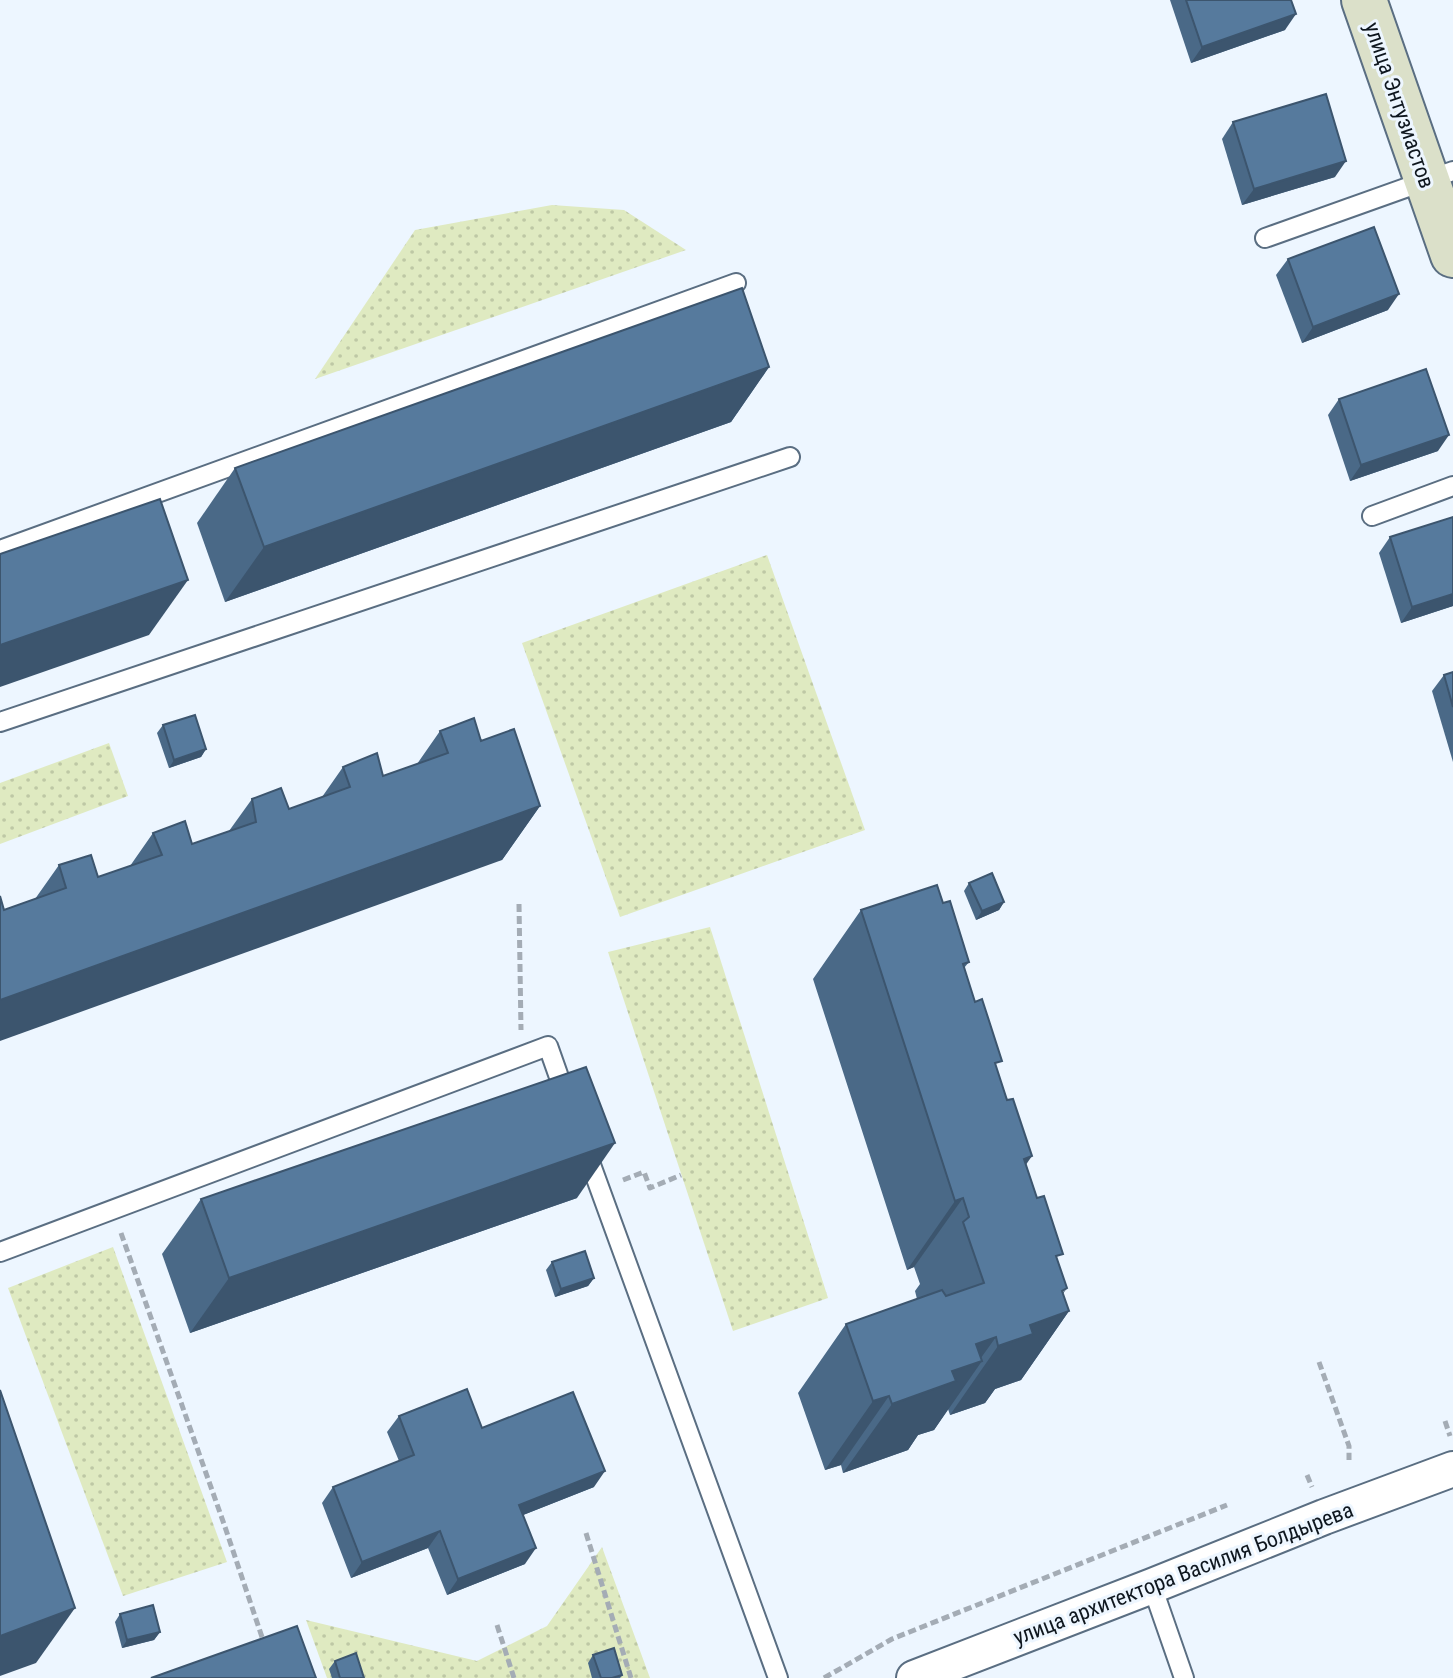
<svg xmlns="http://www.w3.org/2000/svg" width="1453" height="1678" viewBox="0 0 1453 1678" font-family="'Roboto Condensed',sans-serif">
	<defs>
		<pattern id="park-dots" width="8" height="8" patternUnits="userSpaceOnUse" patternTransform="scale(2)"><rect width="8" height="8" fill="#dfeac1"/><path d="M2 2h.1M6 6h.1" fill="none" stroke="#bec8a5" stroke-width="1.8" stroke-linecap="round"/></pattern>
	</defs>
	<rect width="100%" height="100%" fill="#edf6ff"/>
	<g fill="url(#park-dots)">
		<polygon points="552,205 624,210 686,250 315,379 415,230"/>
		<polygon points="767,555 865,830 620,917 522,643"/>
		<polygon points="109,743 128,796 0,844 0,783"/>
		<polygon points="710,927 828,1298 733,1331 608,952"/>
		<polygon points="113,1247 227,1562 123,1596 8,1288"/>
		<polygon points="602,1547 650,1678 327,1678 306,1620 477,1661 547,1626"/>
	</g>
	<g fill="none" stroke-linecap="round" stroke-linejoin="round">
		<g stroke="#5a6e82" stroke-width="22">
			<g id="lane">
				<polyline points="1265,238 1453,171"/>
				<polyline points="1372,516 1453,486"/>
				<polyline points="0,550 736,283"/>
				<polyline points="0,722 790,457"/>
				<polyline points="586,1151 778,1678"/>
				<polyline points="0,1252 548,1046 566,1097"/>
				<polyline points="1152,1586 1184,1678"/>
			</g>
		</g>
		<g stroke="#5a6e82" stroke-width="38">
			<polyline id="street" points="914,1678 1152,1586 1324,1517 1453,1469"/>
		</g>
		<g stroke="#5a6e82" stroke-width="48">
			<polyline id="secondary" points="1364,0 1453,255"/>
		</g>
		<g stroke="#a4acb5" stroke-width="5" stroke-dasharray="8 4" stroke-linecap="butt">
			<polyline points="519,904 521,1030"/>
			<polyline points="623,1180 644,1172 650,1188 681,1175"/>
			<polyline points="121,1233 224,1524 264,1643"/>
			<polyline points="1319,1362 1349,1446 1349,1460"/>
			<polyline points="1445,1421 1450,1436"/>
			<polyline points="1307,1475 1312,1487"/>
			<polyline points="586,1533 631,1678"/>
			<polyline points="497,1625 514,1678"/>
			<polyline points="824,1678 892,1639 1227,1505"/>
		</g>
		<use href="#lane" stroke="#fff" stroke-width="18"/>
		<use href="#street" stroke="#fff" stroke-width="34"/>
		<use href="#secondary" stroke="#dbe0c9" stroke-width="44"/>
	</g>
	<g fill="#4a6987">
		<polygon points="1170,0 1291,0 1285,30 1191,63"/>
		<polygon points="1233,122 1335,177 1242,205 1222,139"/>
		<polygon points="1288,259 1388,310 1302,343 1276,275"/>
		<polygon points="769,367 731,422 225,602 197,523 235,468"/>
		<polygon points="1339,399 1438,451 1350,481 1328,415"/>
		<polygon points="1453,517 1453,606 1401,623 1379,553 1390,537"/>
		<polygon points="1453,672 1453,762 1432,691 1444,675"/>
		<polygon points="163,725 206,749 201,757 169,768 157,733"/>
		<polygon points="440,731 481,741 540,806 502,860 4,910 35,899 59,865 98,877 130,866 153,833 192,844 229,831 252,799 289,809 322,797 343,767 383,776 417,764"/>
		<polygon points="969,883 1004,902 999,910 976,920 964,891"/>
		<polygon points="943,903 969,962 964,968 1026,1165 1058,1262 1063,1294 1069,1311 1021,1380 995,1389 985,1403 950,1415 948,1409 934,1430 918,1435 908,1450 843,1473 841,1465 825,1470 798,1393 846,1324 917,1299 915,1291 920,1284 914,1267 907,1270 813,979 861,910"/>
		<polygon points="577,1198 190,1333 162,1254 201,1199"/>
		<polygon points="552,1262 594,1278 588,1286 555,1297 546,1270"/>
		<polygon points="399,1416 482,1428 594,1487 523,1515 525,1564 447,1595 428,1548 351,1578 322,1503 333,1487 399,1461 387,1432"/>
		<polygon points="120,1614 160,1632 154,1640 122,1648 115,1622"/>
		<polygon points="593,1655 622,1675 620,1678 592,1678 588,1663"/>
		<polygon points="335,1661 364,1678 332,1678 329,1669"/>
	</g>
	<g fill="#3c556e">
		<polygon points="1296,14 1285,30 1191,63 1202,47"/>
		<polygon points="1346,161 1335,177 1242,205 1254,189"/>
		<polygon points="1399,294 1388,310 1302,343 1313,327"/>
		<polygon points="769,367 731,422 225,602 264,547"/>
		<polygon points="1449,435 1438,451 1350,481 1361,465"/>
		<polygon points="188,580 149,635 0,687 0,645"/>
		<polygon points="1453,594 1453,606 1401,623 1412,607"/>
		<polygon points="206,749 201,757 169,768 174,760"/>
		<polygon points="540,806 502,860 0,1041 0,1000"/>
		<polygon points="1004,902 999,910 976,920 982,911"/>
		<polygon points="615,1143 577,1198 190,1333 229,1278"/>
		<polygon points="1032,1156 984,1225 1024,1159"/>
		<polygon points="963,1198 914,1267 907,1270 955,1201"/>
		<polygon points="594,1278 588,1286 555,1297 561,1289"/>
		<polygon points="1067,1288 1045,1319 1069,1311 1021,1380 995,1389 985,1403 950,1415 998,1346 1030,1325"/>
		<polygon points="996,1337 978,1362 982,1361 934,1430 918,1435 908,1450 843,1473 892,1404 952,1371 976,1344"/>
		<polygon points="889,1396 841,1465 825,1470 873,1401"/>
		<polygon points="605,1471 594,1487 508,1521 519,1505"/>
		<polygon points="440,1531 428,1548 351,1578 362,1562"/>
		<polygon points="536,1548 525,1564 447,1595 458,1579"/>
		<polygon points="75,1608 36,1663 0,1676 0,1636"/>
		<polygon points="160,1632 154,1640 122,1648 127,1640"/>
	</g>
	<g fill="#567a9d" stroke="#3c556e" stroke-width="2">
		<polygon points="1186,0 1291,0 1296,14 1202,47"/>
		<polygon points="1326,94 1346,161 1254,189 1233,122"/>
		<polygon points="1374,227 1399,294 1313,327 1288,259"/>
		<polygon points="742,288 769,367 264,547 235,468"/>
		<polygon points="1426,369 1449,435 1361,465 1339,399"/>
		<polygon points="160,499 188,580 0,645 0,554"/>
		<polygon points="1453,517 1453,594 1412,607 1390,537"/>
		<polygon points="1453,672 1453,707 1444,675"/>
		<polygon points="195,715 206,749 174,760 163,725"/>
		<polygon points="474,718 481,741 514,729 540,806 0,1000 0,896 4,910 66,888 59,865 91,855 98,877 162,855 153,833 185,821 192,844 256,822 252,799 281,788 289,809 350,787 343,767 377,753 383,776 448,753 440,731"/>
		<polygon points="992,873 1004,902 982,911 969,883"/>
		<polygon points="937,885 943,903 950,901 969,962 963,964 975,1002 982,999 1002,1061 995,1063 1007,1100 1013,1099 1032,1156 1024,1159 1037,1198 1044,1196 1063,1254 1056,1256 1067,1288 1062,1291 1069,1311 1030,1325 1033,1334 998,1346 996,1337 976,1344 982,1361 952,1371 956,1381 892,1404 889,1396 873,1401 846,1324 942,1290 946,1296 984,1283 963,1222 969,1217 963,1198 955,1201 861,910"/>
		<polygon points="586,1067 615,1143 229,1278 201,1199"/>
		<polygon points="585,1251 594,1278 561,1289 552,1262"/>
		<polygon points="467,1389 482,1428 573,1392 605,1471 519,1505 536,1548 458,1579 440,1531 362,1562 333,1487 414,1455 399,1416"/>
		<polygon points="0,1390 75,1608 0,1636"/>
		<polygon points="153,1605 160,1632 127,1640 120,1614"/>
		<polygon points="297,1626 316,1678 151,1678"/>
		<polygon points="614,1648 622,1675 612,1678 601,1678 593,1655"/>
		<polygon points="356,1653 364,1678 340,1678 335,1661"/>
	</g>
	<g text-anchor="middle" stroke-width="6" stroke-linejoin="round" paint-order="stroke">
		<g font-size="22" fill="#0e161e" stroke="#edf6ff">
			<text transform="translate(1400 105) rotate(71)" y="8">улица Энтузиастов</text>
			<text transform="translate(1183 1573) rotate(-21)" y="8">улица архитектора Василия Болдырева</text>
		</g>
	</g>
</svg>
